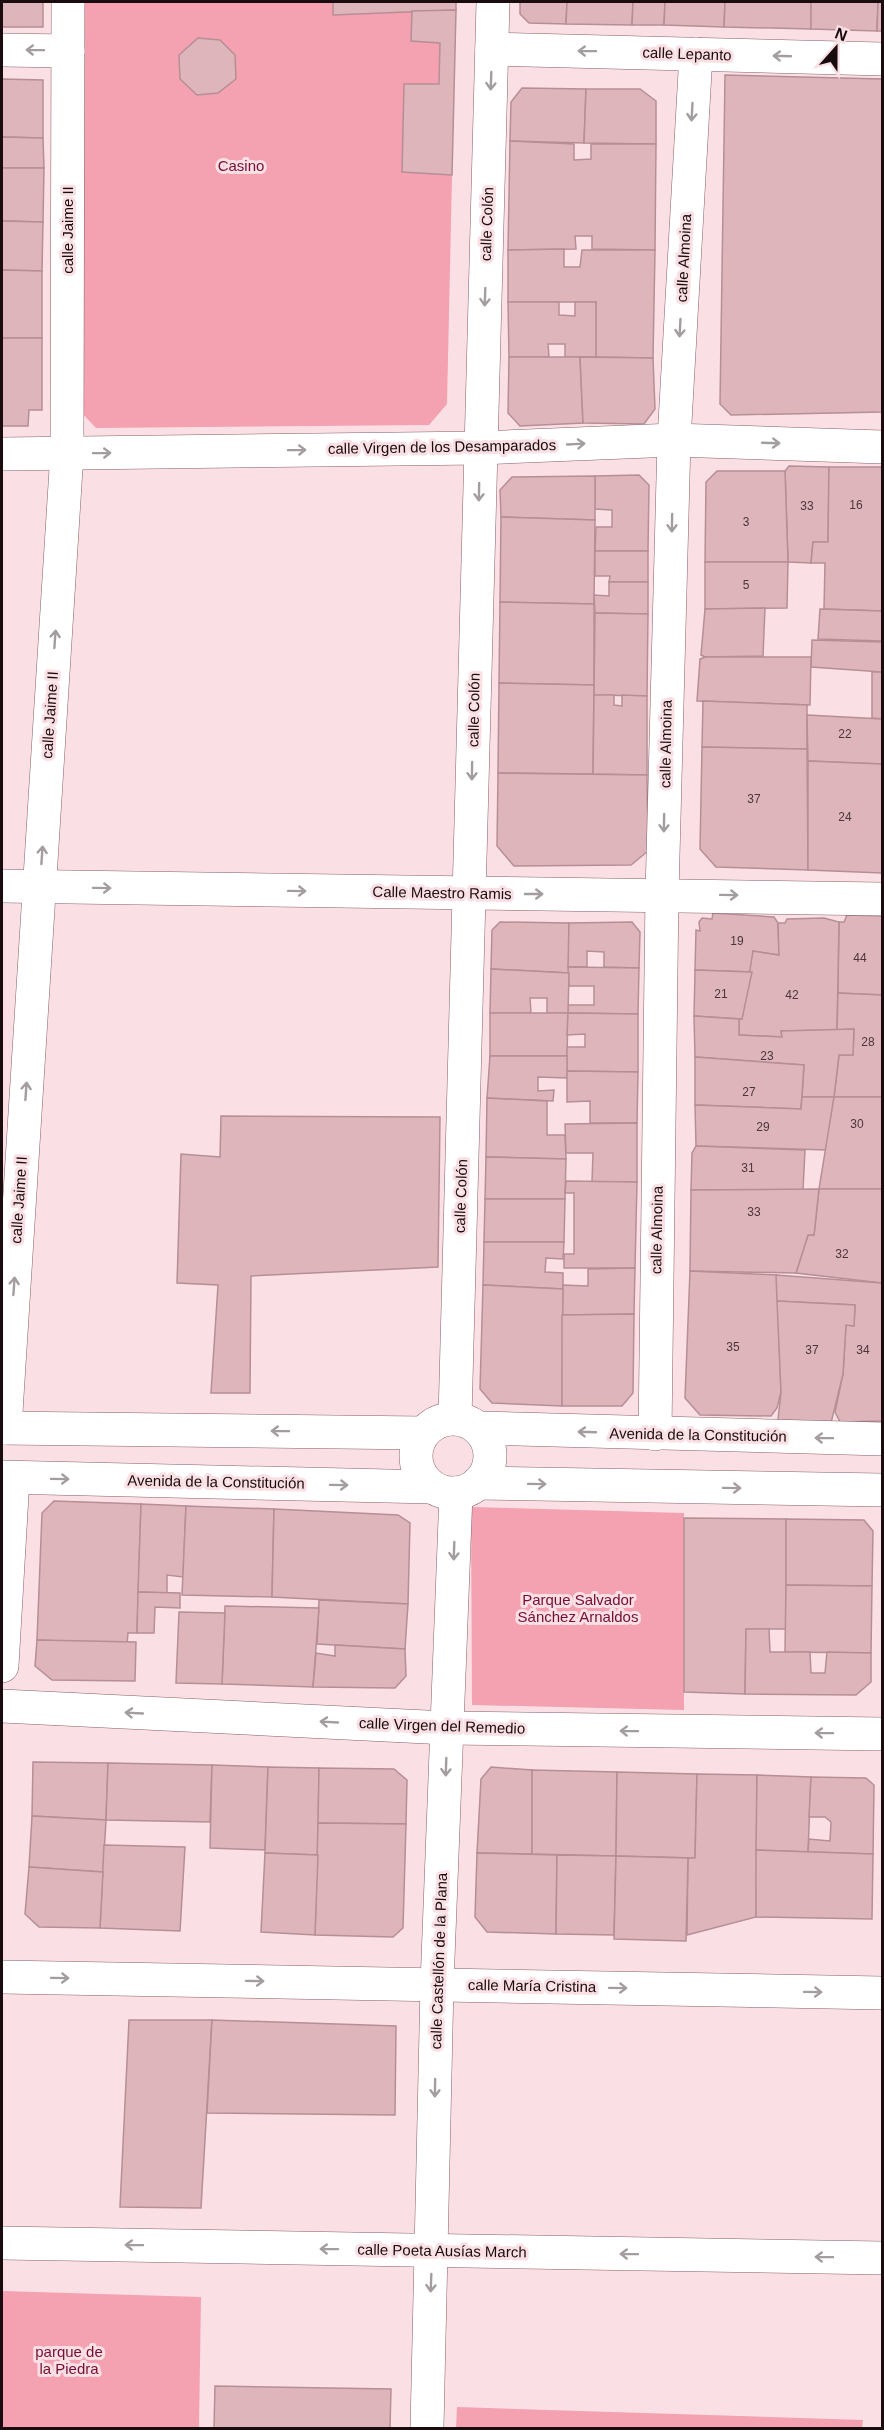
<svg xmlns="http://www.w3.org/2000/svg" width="884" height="2430" viewBox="0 0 884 2430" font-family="Arial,sans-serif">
	<rect width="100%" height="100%" fill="#fae0e4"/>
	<g fill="#f4a1b1">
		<polygon points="82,2 333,2 333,15 412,11 411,41 440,43 439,84 404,84 402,172 452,175 447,404 429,425 96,428 80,411"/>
		<polygon points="471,1507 684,1513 684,1710 472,1705"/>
		<polygon points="2,2291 201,2297 199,2428 2,2428"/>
		<polygon points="457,2407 863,2420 862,2428 456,2428"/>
	</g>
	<g fill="#dfb5bc" stroke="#b68e95" stroke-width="1.5">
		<rect x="2" y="2" width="41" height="25"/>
		<polygon points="333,2 456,2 456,10 333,15"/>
		<polygon points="520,2 567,2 566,24 529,23 520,14"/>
		<polygon points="567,2 633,2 632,25 566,24"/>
		<polygon points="633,2 665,2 664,25 632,25"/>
		<polygon points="665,2 725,2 724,27 664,25"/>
		<polygon points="725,2 811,2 811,29 724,27"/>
		<polygon points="811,2 878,2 877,31 811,29"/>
		<polygon points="878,2 882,2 882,31 877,31"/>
		<polygon points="456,10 452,175 402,172 404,84 439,84 440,43 411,41 412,11"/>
		<polygon points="198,38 220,40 235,55 236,79 218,93 197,95 180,79 179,55"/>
		<polygon points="725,75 882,79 882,412 731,415 720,404"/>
		<polygon points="2,79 43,80 43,138 2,137"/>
		<polygon points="522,88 586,89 584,143 510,141 511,102"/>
		<polygon points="586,89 640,89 656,101 656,144 584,143"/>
		<polygon points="2,137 43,138 44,168 2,168"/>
		<polygon points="510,141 574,144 574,160 591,159 591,144 656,144 655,250 592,249 592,236 575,236 576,249 508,250"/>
		<polygon points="2,168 44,168 43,222 2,221"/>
		<polygon points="2,221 43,222 42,271 2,270"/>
		<polygon points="564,249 564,267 580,267 582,250 655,250 653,358 596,357 596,302 508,302 508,250"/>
		<polygon points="2,270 42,271 42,338 2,338"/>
		<polygon points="508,302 559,302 559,315 575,316 575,302 596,302 596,357 565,357 565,344 548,344 549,357 509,357"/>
		<polygon points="2,338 42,338 42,410 29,410 28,426 2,426"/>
		<polygon points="509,357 580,357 583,423 520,426 508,413"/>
		<polygon points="580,357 653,358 655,409 644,424 583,423"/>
		<polygon points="789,466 829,467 828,542 813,542 811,563 788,562 785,471"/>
		<polygon points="829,467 882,467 882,611 824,609 825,563 811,563 813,542 828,542"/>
		<polygon points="717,471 785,471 788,562 705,562 706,482"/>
		<polygon points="639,475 649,485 648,551 595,551 596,527 612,527 612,510 595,509 595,476"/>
		<polygon points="595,476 595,520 501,517 500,490 512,477"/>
		<polygon points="501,517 595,520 594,604 500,602"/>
		<polygon points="595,551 648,551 648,582 609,582 610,576 595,576"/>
		<polygon points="705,562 788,562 787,608 705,609"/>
		<polygon points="609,582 648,582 648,614 595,613 594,595 609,596"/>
		<polygon points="500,602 594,604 594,685 499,683"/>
		<polygon points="765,608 763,656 705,657 701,655 705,609"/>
		<polygon points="820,609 882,611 882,641 818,639"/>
		<polygon points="595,613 648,614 647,696 594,695"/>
		<polygon points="812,640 882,642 882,672 811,667"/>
		<polygon points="705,657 811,657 810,705 697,701 700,659"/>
		<polygon points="872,672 882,672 882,719 872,718"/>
		<polygon points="499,683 594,685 593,774 498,773"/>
		<polygon points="594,695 614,695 614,705 622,706 622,695 647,696 647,775 593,774"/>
		<polygon points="703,701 807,705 807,749 702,747"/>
		<polygon points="807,715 882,719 882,764 808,761"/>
		<polygon points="702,747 807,749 808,870 716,867 700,849"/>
		<polygon points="808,761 882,764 882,873 808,870"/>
		<polygon points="498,773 647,775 648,851 631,865 514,866 497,846"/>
		<polygon points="713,913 774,917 778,923 779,955 753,951 752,972 695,970 696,930 700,931 699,922 702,918 712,919"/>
		<polygon points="847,915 882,916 882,995 838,993 839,922 844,922"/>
		<polygon points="824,918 839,922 837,1030 781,1031 782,1037 739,1035 739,1019 742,1019 753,951 779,955 778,923 785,923 787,919"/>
		<polygon points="500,922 569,923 569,973 491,969 492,930"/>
		<polygon points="632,922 640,932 639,968 604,967 604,952 587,951 587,967 568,967 569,923"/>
		<polygon points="568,967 639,968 638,1014 568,1013 567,1005 594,1005 594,986 569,986"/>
		<polygon points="491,969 569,973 568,1013 547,1013 547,998 530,998 531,1013 490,1013"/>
		<polygon points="695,970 752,972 742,1019 694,1016"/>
		<polygon points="838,993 882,995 882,1097 834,1097 839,1055 853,1055 854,1029 837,1030"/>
		<polygon points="490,1013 568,1013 567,1056 490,1056"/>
		<polygon points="568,1013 638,1014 638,1072 567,1071 567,1047 585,1047 585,1034 567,1035"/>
		<polygon points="694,1016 739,1019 739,1035 782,1037 781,1031 854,1029 853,1055 839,1055 834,1097 802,1097 804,1065 695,1057"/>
		<polygon points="490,1056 567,1056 567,1078 538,1077 538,1091 554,1090 553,1101 487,1098"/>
		<polygon points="695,1057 804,1065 801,1109 695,1105"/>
		<polygon points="567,1071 638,1072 637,1123 590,1123 590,1101 567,1102"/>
		<polygon points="802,1097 834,1097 827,1150 696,1146 695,1105 801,1109"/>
		<polygon points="834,1097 882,1097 882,1189 819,1189"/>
		<polygon points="487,1098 547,1101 547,1135 565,1135 566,1159 486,1157"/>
		<polygon points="221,1116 440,1117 438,1267 251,1276 250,1393 211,1393 218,1285 177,1283 181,1154 220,1157"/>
		<polygon points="637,1123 637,1182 592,1182 593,1153 566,1153 565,1124"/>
		<polygon points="696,1146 805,1150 803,1190 691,1190 692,1153"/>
		<polygon points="486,1157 566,1159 565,1199 485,1199"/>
		<polygon points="566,1181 637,1182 635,1268 564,1268 564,1254 574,1254 574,1193 565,1193"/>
		<polygon points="819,1189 882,1189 882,1283 796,1273 808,1235 814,1235"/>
		<polygon points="819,1189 814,1235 808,1235 796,1273 690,1271 691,1190"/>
		<polygon points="485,1199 565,1199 564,1242 484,1242"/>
		<polygon points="484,1242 564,1242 563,1259 546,1258 545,1272 563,1273 563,1289 483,1285"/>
		<polygon points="635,1268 634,1314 562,1315 563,1285 588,1286 588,1269"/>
		<polygon points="690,1271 777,1275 781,1392 777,1408 771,1416 700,1415 685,1398"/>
		<polygon points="776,1275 882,1283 882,1421 840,1422 835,1412 843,1374 846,1325 854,1326 855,1305 777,1301"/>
		<polygon points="483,1285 563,1289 562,1406 492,1403 480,1389"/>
		<polygon points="777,1301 855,1305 854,1326 846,1325 843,1374 831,1423 778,1420 781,1392"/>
		<polygon points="634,1314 633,1393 622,1406 562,1406 562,1315"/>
		<polygon points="54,1501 141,1504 137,1633 128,1633 127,1644 37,1640 42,1513"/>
		<polygon points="141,1504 186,1506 183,1577 167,1575 167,1593 138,1592"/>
		<polygon points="186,1506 274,1509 272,1597 182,1595"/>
		<polygon points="274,1509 398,1515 410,1523 408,1604 272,1597"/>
		<polygon points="684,1518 786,1519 786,1629 746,1629 745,1694 684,1692"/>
		<polygon points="786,1519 864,1520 873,1531 872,1586 786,1585"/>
		<polygon points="786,1585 872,1586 871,1653 785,1652"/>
		<polygon points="138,1592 180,1593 180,1608 155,1607 154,1633 137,1633"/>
		<polygon points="319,1600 408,1604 405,1649 317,1644"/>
		<polygon points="225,1606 319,1608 313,1687 222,1684"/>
		<polygon points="179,1612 225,1613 222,1684 176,1683"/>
		<polygon points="746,1629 769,1629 770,1652 810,1652 811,1673 825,1673 827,1652 871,1653 871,1682 856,1695 745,1694"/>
		<polygon points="37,1640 136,1642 135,1681 52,1680 35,1666"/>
		<polygon points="335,1645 405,1649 406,1676 395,1688 313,1687 316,1653 335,1656"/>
		<polygon points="33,1762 108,1763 106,1820 32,1816"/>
		<polygon points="108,1763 212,1765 210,1822 106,1820"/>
		<polygon points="212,1765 268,1767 265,1850 210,1848"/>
		<polygon points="268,1767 319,1768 318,1855 265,1853"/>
		<polygon points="491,1767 532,1770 532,1854 477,1853 481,1779"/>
		<polygon points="319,1768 394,1769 407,1780 406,1824 318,1823"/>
		<polygon points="532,1770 617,1772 616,1856 532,1854"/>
		<polygon points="617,1772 697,1774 695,1858 616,1856"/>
		<polygon points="697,1774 757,1775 756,1917 687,1935 688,1858 695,1858"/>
		<polygon points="757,1775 811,1777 808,1852 756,1850"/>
		<polygon points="811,1777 866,1778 874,1785 873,1854 808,1852 809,1839 830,1841 831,1822 825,1817 809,1817"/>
		<polygon points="32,1816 106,1820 103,1872 29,1867"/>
		<polygon points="318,1823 406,1824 403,1928 393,1937 315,1935"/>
		<polygon points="104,1845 185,1847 180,1931 100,1928"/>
		<polygon points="756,1850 873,1854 872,1919 756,1917"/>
		<polygon points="265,1853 318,1855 315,1935 261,1932"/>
		<polygon points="477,1853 557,1855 556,1934 487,1932 475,1917"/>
		<polygon points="557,1855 616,1856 614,1935 556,1934"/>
		<polygon points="616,1856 688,1858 686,1941 614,1939"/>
		<polygon points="29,1867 103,1872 100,1928 39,1927 25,1914"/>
		<polygon points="129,2020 212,2020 201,2208 120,2207"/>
		<polygon points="212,2020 396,2026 395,2115 207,2113"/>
		<polygon points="215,2386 391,2389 390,2428 214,2428"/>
	</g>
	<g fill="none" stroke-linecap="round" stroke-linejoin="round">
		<g stroke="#856067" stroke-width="34">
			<g id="minor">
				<polyline points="492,49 882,59"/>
				<polyline points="2,50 68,51"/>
				<polyline points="2,454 480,448 674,440 882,447"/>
				<polyline points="2,886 882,899"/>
				<polyline points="455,1418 493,2"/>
				<polyline points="5,1428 67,453 68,2"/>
				<polyline points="655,1434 662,894 674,440 696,54"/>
				<polyline points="2,1666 13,1478"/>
				<polyline points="2,1706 447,1728 882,1734"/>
				<polyline points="2,1977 882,1993"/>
				<polyline points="2,2243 882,2258"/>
				<polyline points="427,2428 437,1985 456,1493"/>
			</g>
		</g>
		<g stroke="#856067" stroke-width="34">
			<g id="tertiary">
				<circle cx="453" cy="1456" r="37"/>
				<polyline points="2,1428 423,1433"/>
				<polyline points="478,1428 882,1439"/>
				<polyline points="2,1477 431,1487"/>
				<polyline points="478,1483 882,1490"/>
			</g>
		</g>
		<use href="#minor" stroke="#fff" stroke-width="33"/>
		<use href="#tertiary" stroke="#fff" stroke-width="33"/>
	</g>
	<defs><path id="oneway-shaft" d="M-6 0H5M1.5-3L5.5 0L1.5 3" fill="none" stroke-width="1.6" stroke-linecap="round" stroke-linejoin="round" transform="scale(1.5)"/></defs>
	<g stroke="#a39d9f">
		<use href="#oneway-shaft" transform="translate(35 50) rotate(-179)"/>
		<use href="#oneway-shaft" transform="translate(587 51) rotate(-179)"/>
		<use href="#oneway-shaft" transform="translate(782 56) rotate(-178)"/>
		<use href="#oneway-shaft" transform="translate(491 81) rotate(92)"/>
		<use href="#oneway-shaft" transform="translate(692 112) rotate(93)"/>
		<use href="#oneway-shaft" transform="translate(485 297) rotate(92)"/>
		<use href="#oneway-shaft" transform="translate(680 328) rotate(93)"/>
		<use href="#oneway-shaft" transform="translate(771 443) rotate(2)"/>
		<use href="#oneway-shaft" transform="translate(576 444) rotate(-3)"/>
		<use href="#oneway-shaft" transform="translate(297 450) rotate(-1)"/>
		<use href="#oneway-shaft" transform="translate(102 453) rotate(-1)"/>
		<use href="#oneway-shaft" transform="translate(479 492) rotate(91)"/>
		<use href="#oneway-shaft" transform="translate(672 523) rotate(91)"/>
		<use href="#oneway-shaft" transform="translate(55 639) rotate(-86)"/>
		<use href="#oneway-shaft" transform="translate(472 771) rotate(91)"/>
		<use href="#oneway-shaft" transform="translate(664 823) rotate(91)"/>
		<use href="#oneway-shaft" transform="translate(42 855) rotate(-86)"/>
		<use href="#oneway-shaft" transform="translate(102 888) rotate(1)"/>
		<use href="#oneway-shaft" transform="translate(297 891) rotate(1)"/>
		<use href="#oneway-shaft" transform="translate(534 894)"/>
		<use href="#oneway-shaft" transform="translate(729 895) rotate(1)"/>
		<use href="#oneway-shaft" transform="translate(26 1091) rotate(-86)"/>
		<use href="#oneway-shaft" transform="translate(14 1286) rotate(-86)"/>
		<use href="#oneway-shaft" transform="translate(280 1431) rotate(-179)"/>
		<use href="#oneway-shaft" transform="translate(587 1432) rotate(-178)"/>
		<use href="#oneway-shaft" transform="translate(824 1438) rotate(-179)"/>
		<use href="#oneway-shaft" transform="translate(60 1479) rotate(1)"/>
		<use href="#oneway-shaft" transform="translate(537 1484) rotate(1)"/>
		<use href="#oneway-shaft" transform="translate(339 1485) rotate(1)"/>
		<use href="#oneway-shaft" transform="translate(732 1488) rotate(1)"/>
		<use href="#oneway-shaft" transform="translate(454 1551) rotate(92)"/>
		<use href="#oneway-shaft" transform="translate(134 1713) rotate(-177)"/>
		<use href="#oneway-shaft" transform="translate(329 1722) rotate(-177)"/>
		<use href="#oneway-shaft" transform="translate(629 1731) rotate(-179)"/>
		<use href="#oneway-shaft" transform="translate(824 1733) rotate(-179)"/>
		<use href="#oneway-shaft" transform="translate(446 1767) rotate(92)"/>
		<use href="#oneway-shaft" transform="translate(60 1978) rotate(1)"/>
		<use href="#oneway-shaft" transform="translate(255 1981) rotate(1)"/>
		<use href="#oneway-shaft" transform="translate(618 1988) rotate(1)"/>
		<use href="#oneway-shaft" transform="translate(813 1992) rotate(1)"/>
		<use href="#oneway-shaft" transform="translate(435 2088) rotate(91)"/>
		<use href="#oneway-shaft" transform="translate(134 2245) rotate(-179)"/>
		<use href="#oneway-shaft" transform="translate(329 2249) rotate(-179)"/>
		<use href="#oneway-shaft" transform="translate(629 2254) rotate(-179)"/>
		<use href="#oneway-shaft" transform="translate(824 2257) rotate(-179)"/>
		<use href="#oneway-shaft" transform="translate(431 2283) rotate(92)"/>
	</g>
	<g text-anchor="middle" stroke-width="6" stroke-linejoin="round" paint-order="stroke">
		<g font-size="12" fill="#4a363a">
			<text x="856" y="509">16</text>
			<text x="807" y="510">33</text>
			<text x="746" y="526">3</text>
			<text x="746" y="589">5</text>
			<text x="845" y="738">22</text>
			<text x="754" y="803">37</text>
			<text x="845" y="821">24</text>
			<text x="737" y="945">19</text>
			<text x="860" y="962">44</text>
			<text x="721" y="998">21</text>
			<text x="792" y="999">42</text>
			<text x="868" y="1046">28</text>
			<text x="767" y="1060">23</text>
			<text x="749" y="1096">27</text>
			<text x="857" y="1128">30</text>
			<text x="763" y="1131">29</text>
			<text x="748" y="1172">31</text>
			<text x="754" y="1216">33</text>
			<text x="842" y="1258">32</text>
			<text x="733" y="1351">35</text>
			<text x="812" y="1354">37</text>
			<text x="863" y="1354">34</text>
		</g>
		<g font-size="15" fill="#190b0e" stroke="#fae0e4">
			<text transform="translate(687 54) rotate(2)" y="5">calle Lepanto</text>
			<text transform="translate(487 224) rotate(-88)" y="5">calle Colón</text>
			<text transform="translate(68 230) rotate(-90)" y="5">calle Jaime II</text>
			<text transform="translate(684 258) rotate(-87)" y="5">calle Almoina</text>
			<text transform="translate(442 447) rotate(-1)" y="5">calle Virgen de los Desamparados</text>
			<text transform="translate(474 710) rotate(-89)" y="5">calle Colón</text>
			<text transform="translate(50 715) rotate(-86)" y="5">calle Jaime II</text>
			<text transform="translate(666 744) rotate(-89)" y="5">calle Almoina</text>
			<text transform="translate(442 893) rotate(1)" y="5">Calle Maestro Ramis</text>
			<text transform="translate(461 1196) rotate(-88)" y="5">calle Colón</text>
			<text transform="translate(19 1200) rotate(-86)" y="5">calle Jaime II</text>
			<text transform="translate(657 1230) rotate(-89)" y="5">calle Almoina</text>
			<text transform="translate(698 1435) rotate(1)" y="5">Avenida de la Constitución</text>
			<text transform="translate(216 1482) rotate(1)" y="5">Avenida de la Constitución</text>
			<text transform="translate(442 1726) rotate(2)" y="5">calle Virgen del Remedio</text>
			<text transform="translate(439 1961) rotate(-88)" y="5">calle Castellón de la Plana</text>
			<text transform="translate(532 1986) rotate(1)" y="5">calle María Cristina</text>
			<text transform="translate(442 2251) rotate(1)" y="5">calle Poeta Ausías March</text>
		</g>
		<g font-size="15" fill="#750e34" stroke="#fae0e4">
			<text x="241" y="171">Casino</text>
			<text x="578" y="1605">Parque Salvador<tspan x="578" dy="17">Sánchez Arnaldos</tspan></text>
			<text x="69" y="2357">parque de<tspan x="69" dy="17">la Piedra</tspan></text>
		</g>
	</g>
	<rect width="884" height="2430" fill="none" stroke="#190b0e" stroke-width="6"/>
	<g transform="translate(836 48) rotate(21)" stroke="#fae0e4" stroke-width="4.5" paint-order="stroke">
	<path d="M0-4.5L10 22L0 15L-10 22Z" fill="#190b0e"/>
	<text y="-9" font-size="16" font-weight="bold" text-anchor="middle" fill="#190b0e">N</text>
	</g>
</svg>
